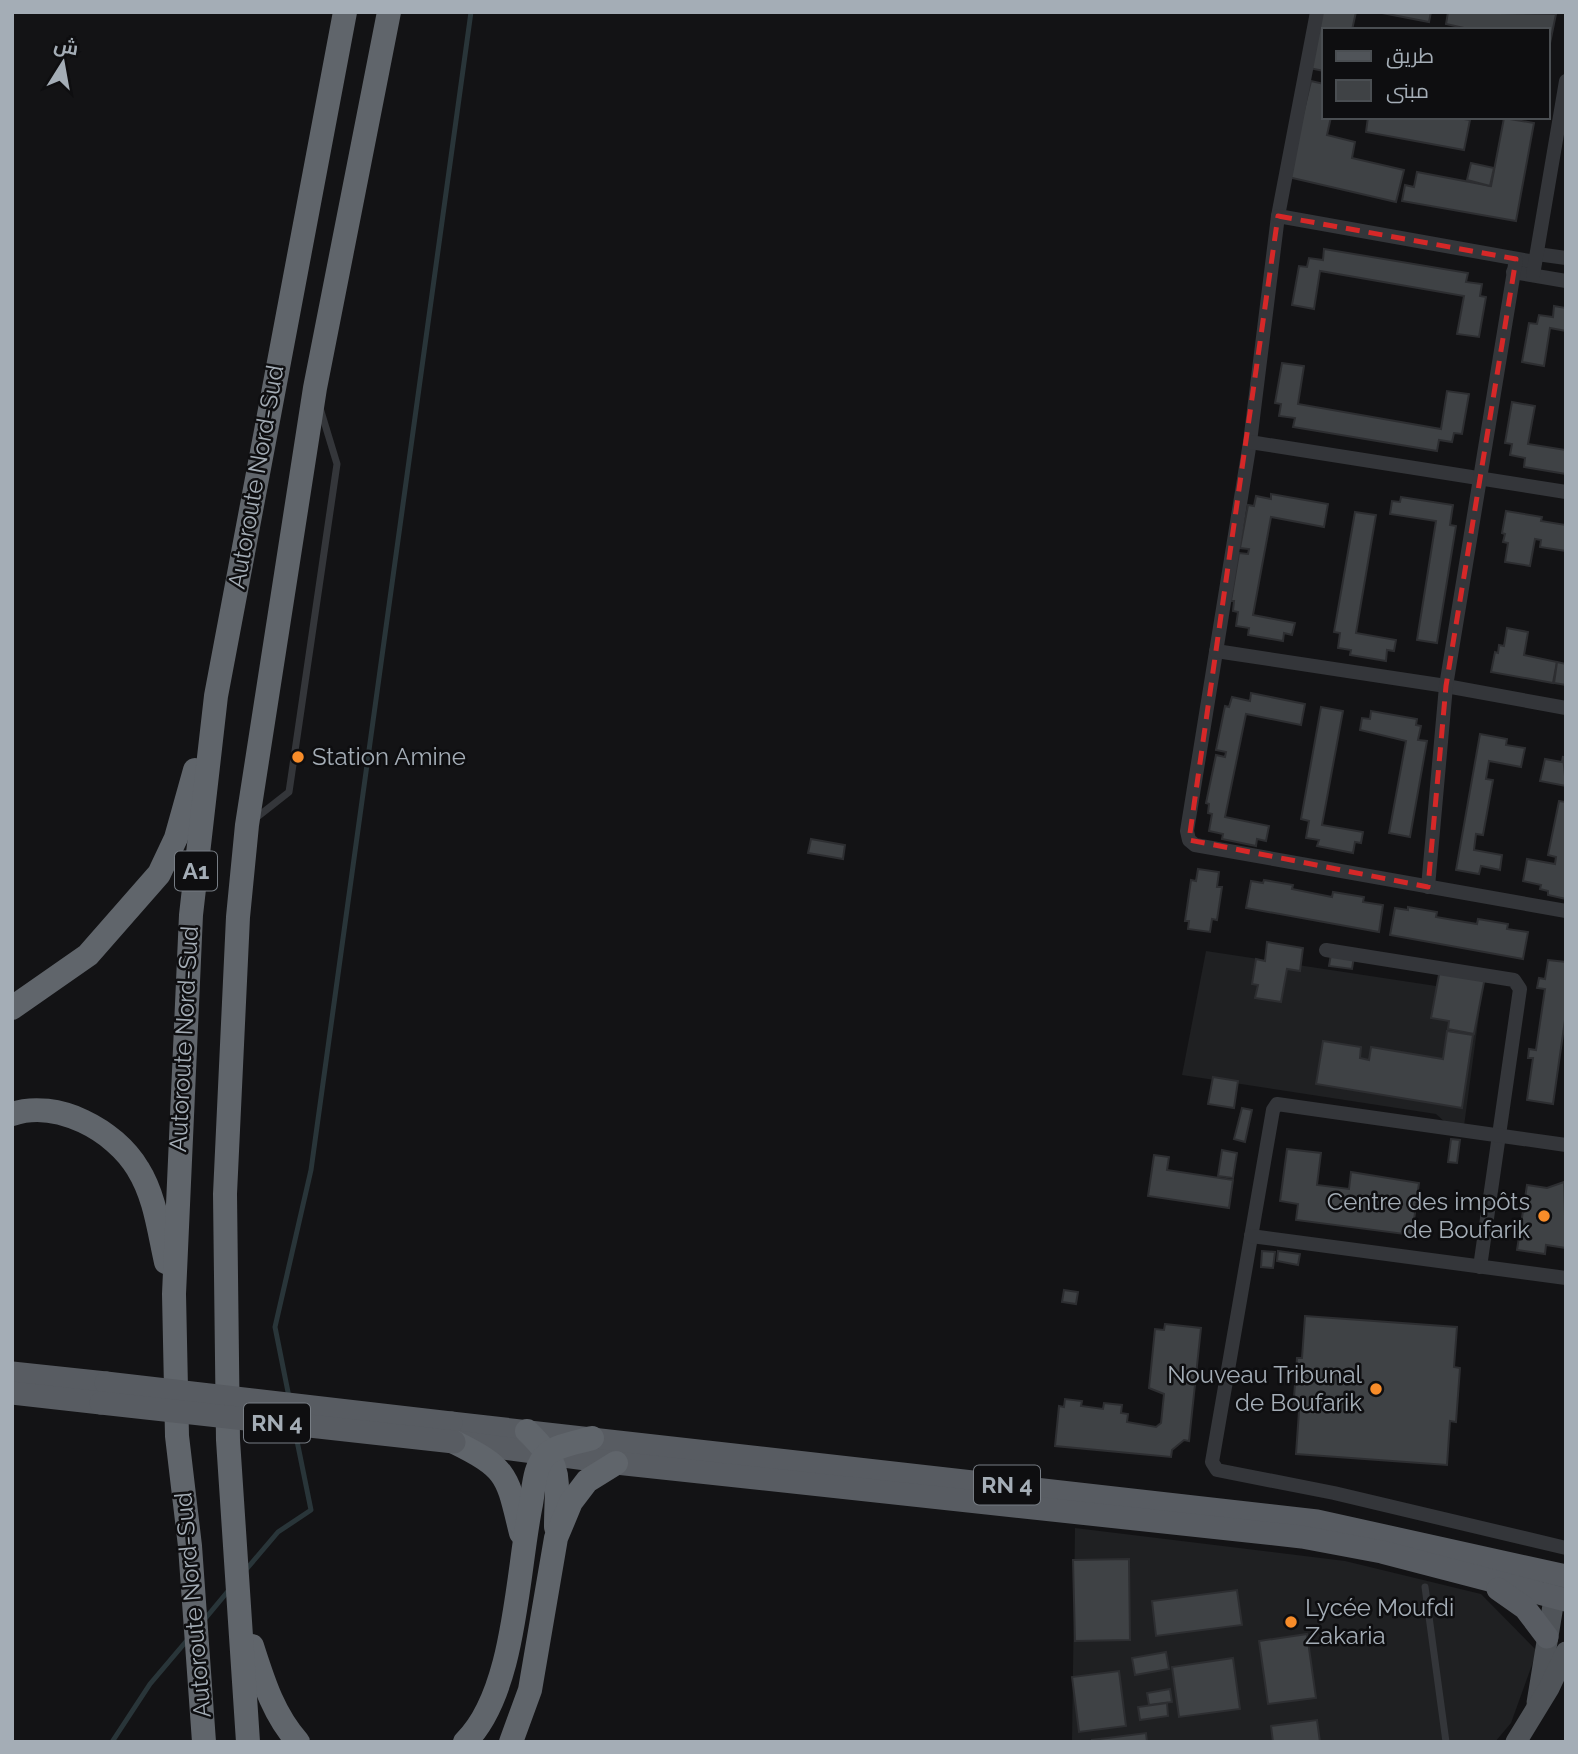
<svg xmlns="http://www.w3.org/2000/svg" width="1578" height="1754" viewBox="0 0 1578 1754" font-family="Raleway,Cairo,sans-serif">
	<rect width="100%" height="100%" fill="#131315"/>
	<g fill="#1f2022">
		<polygon points="1206,951 1482,993 1464,1126 1446,1123 1436,1114 1182,1075"/>
		<polygon points="1075,1528 1345,1561 1481,1594 1537,1651 1511,1723 1495,1742 1072,1742"/>
	</g>
	<g fill="none" stroke-linecap="round" stroke-linejoin="round">
		<g stroke="#293539" stroke-width="5">
			<polyline points="289,1397 275,1327 311,1170 471,12"/>
			<polyline points="244,1572 278,1532 311,1510 295,1431"/>
			<polyline points="204,1620 229,1590"/>
			<polyline points="112,1742 150,1684 189,1638"/>
		</g>
	</g>
	<g fill="#3f4245" stroke="#2d2e31" stroke-width="2">
		<polygon points="1320,12 1356,12 1352,30 1324,30 1324,71 1309,68"/>
		<polygon points="1377,12 1431,12 1429,22"/>
		<polygon points="1448,12 1556,14 1548,53 1548,30 1473,30 1446,24"/>
		<polygon points="1311,81 1324,84 1324,117 1331,117 1327,135 1355,142 1352,158 1404,170 1396,202 1288,177"/>
		<polygon points="1368,117 1452,117 1470,120 1464,150 1366,132"/>
		<polygon points="1504,118 1534,123 1516,221 1402,201 1405,185 1414,187 1417,172 1491,186"/>
		<polygon points="1471,163 1494,168 1490,186 1467,180"/>
		<polygon points="1324,249 1468,273 1466,282 1482,284 1480,296 1486,297 1479,337 1457,334 1464,296 1320,271 1314,309 1292,305 1299,266 1307,267 1309,258 1323,260"/>
		<polygon points="1554,306 1566,308 1566,331 1550,328 1544,366 1522,362 1529,323 1537,324 1539,315 1553,317"/>
		<polygon points="1282,363 1304,366 1298,404 1441,429 1447,391 1469,394 1462,434 1454,433 1452,442 1439,440 1437,451 1293,427 1295,418 1279,416 1281,404 1275,403"/>
		<polygon points="1512,402 1535,406 1528,444 1566,450 1566,474 1524,467 1525,458 1510,455 1512,444 1505,443"/>
		<polygon points="1271,494 1328,504 1324,527 1271,517 1253,615 1295,623 1292,635 1284,633 1283,641 1248,635 1249,628 1236,626 1238,612 1233,611 1234,601 1231,601 1239,553 1248,554 1249,549 1240,548 1248,505 1254,506 1256,496 1271,499"/>
		<polygon points="1401,497 1453,505 1450,525 1456,526 1437,643 1417,640 1436,521 1390,514 1392,501 1400,502"/>
		<polygon points="1506,511 1542,517 1541,521 1566,525 1566,551 1540,547 1541,540 1535,539 1530,566 1505,562 1508,543 1503,542 1505,534 1502,533"/>
		<polygon points="1355,512 1376,515 1356,633 1396,640 1394,651 1387,650 1386,661 1350,655 1351,650 1338,648 1340,633 1334,632"/>
		<polygon points="1507,628 1528,632 1524,655 1557,662 1553,683 1491,672 1495,652 1498,653 1499,645 1504,646"/>
		<polygon points="1557,662 1566,664 1566,685 1554,683"/>
		<polygon points="1251,693 1305,704 1301,725 1246,714 1225,817 1269,826 1266,841 1257,839 1256,846 1222,839 1223,834 1209,831 1212,814 1208,813 1209,804 1206,803 1216,755 1225,757 1226,752 1216,750 1225,706 1229,707 1232,697 1250,701"/>
		<polygon points="1321,707 1343,711 1322,825 1363,832 1361,843 1355,842 1353,853 1317,846 1319,840 1306,838 1309,821 1301,819"/>
		<polygon points="1371,711 1417,719 1416,725 1421,726 1418,740 1427,741 1410,837 1389,833 1406,741 1360,730 1362,718 1370,719"/>
		<polygon points="1480,734 1507,739 1506,745 1525,748 1521,767 1489,761 1486,779 1493,780 1483,835 1476,834 1474,850 1502,855 1500,870 1481,866 1479,874 1456,870"/>
		<polygon points="1563,756 1566,786 1540,781 1545,759 1562,762"/>
		<polygon points="1559,801 1566,802 1566,899 1548,895 1548,891 1540,889 1541,885 1523,881 1527,859 1555,864 1556,857 1548,855"/>
		<polygon points="811,839 845,845 843,859 808,853"/>
		<polygon points="1198,869 1219,872 1217,887 1222,887 1217,920 1212,919 1210,932 1188,929 1189,921 1185,921 1191,880 1196,881"/>
		<polygon points="1264,880 1293,885 1292,889 1332,897 1333,892 1364,897 1363,902 1383,905 1379,932 1246,908 1251,881 1263,883"/>
		<polygon points="1408,907 1437,912 1436,917 1477,924 1478,919 1508,924 1507,929 1528,932 1523,959 1390,935 1395,908 1408,910"/>
		<polygon points="1267,942 1303,948 1300,971 1287,969 1281,1002 1255,998 1258,985 1252,984 1256,959 1265,961"/>
		<polygon points="1331,954 1354,957 1352,969 1329,966"/>
		<polygon points="1548,960 1566,962 1566,1013 1553,1104 1527,1100 1533,1058 1528,1058 1529,1049 1536,1050 1545,989 1537,988 1539,978 1545,979"/>
		<polygon points="1440,969 1485,977 1474,1034 1448,1029 1449,1021 1431,1018"/>
		<polygon points="1447,1031 1473,1035 1462,1108 1316,1084 1323,1041 1361,1047 1360,1058 1369,1060 1371,1047 1443,1059"/>
		<polygon points="1213,1077 1238,1081 1234,1108 1208,1104"/>
		<polygon points="1242,1108 1252,1110 1245,1142 1234,1139"/>
		<polygon points="1451,1139 1460,1140 1457,1163 1448,1162"/>
		<polygon points="1287,1149 1321,1153 1317,1185 1349,1189 1351,1172 1419,1183 1412,1235 1296,1220 1298,1204 1280,1201"/>
		<polygon points="1222,1150 1237,1153 1233,1178 1218,1176"/>
		<polygon points="1154,1155 1169,1157 1167,1170 1233,1180 1229,1208 1148,1196"/>
		<polygon points="1564,1182 1566,1248 1546,1245 1545,1254 1517,1250 1527,1185 1547,1188"/>
		<polygon points="1262,1251 1275,1252 1273,1268 1261,1267"/>
		<polygon points="1278,1251 1300,1254 1298,1265 1277,1261"/>
		<polygon points="1064,1290 1078,1292 1076,1304 1062,1302"/>
		<polygon points="1305,1316 1457,1327 1454,1367 1460,1368 1456,1422 1450,1421 1447,1465 1296,1454 1299,1411 1293,1410 1297,1358 1302,1358"/>
		<polygon points="1165,1324 1201,1328 1189,1441 1184,1440 1172,1450 1171,1457 1055,1446 1059,1406 1064,1407 1065,1399 1082,1401 1081,1406 1103,1409 1104,1403 1122,1405 1121,1413 1128,1414 1127,1422 1156,1427 1161,1423 1164,1394 1149,1388 1155,1329 1164,1330"/>
		<polygon points="1129,1559 1130,1640 1075,1641 1073,1560"/>
		<polygon points="1237,1590 1242,1625 1156,1636 1152,1601"/>
		<polygon points="1307,1634 1316,1698 1268,1704 1259,1641"/>
		<polygon points="1166,1652 1169,1669 1135,1675 1132,1658"/>
		<polygon points="1233,1658 1240,1709 1179,1717 1172,1667"/>
		<polygon points="1119,1671 1126,1726 1079,1732 1072,1677"/>
		<polygon points="1170,1689 1172,1702 1149,1705 1147,1693"/>
		<polygon points="1167,1703 1168,1716 1140,1720 1138,1707"/>
		<polygon points="1317,1720 1320,1742 1273,1742 1271,1726"/>
		<polygon points="1146,1733 1147,1742 1092,1742 1092,1740"/>
	</g>
	<g fill="none" stroke-linecap="round" stroke-linejoin="round">
		<g stroke="#34363a" stroke-width="7">
			<polyline points="256,818 289,792 337,464 320,408"/>
			<polyline points="1425,1587 1446,1742"/>
		</g>
		<g stroke="#34363a" stroke-width="14">
			<polyline points="1317,12 1278,216 1250,442 1187,831 1189,840 1195,845 1566,911"/>
			<polyline points="1278,216 1535,262"/>
			<polyline points="1537,254 1566,258"/>
			<polyline points="1513,272 1566,281"/>
			<polyline points="1533,275 1566,81"/>
			<polyline points="1250,442 1566,492"/>
			<polyline points="1216,651 1446,686 1566,708"/>
			<polyline points="1428,887 1446,686 1516,259"/>
			<polyline points="1326,950 1514,980 1520,989 1480,1267"/>
			<polyline points="1566,1145 1277,1104 1273,1110 1212,1462 1217,1470 1334,1493 1566,1548"/>
			<polyline points="1251,1236 1566,1278"/>
		</g>
		<g stroke="#505459" stroke-width="21">
			<polyline points="1537,1703 1557,1581"/>
			<polyline points="1516,1742 1549,1688 1566,1652"/>
		</g>
		<g stroke="#585c62" stroke-width="23">
			<polyline points="12,1373 106,1383"/>
			<polyline points="12,1393 101,1403"/>
			<polyline points="451,1423 1317,1521 1566,1576"/>
			<polyline points="457,1442 616,1463 1302,1537 1382,1552 1566,1600"/>
			<polyline points="1498,1589 1525,1608 1547,1637"/>
		</g>
		<g stroke="#60656b" stroke-width="24">
			<polyline points="12,1008 88,955 159,874 176,838 195,770"/>
			<path d="M12,1114C57,1099 115,1130 138,1169C155,1196 159,1231 166,1262"/>
			<path d="M527,1431C565,1468 556,1477 556,1527"/>
			<path d="M454,1442C509,1469 507,1476 521,1533"/>
			<path d="M252,1646C263,1680 273,1714 298,1742"/>
			<polyline points="204,1742 190,1546 177,1436 174,1294 191,915 216,696 345,12"/>
			<polyline points="248,1742 228,1440 225,1194 238,917 247,825 315,388 389,12"/>
			<path d="M465,1742C516,1692 517,1571 531,1504C534,1487 534,1466 547,1454C557,1445 580,1442 592,1438"/>
			<polyline points="511,1742 530,1690 556,1538 571,1502 587,1481 616,1463"/>
		</g>
		<g stroke="#585c62" stroke-width="23">
			<polyline points="106,1383 451,1423"/>
			<polyline points="101,1403 454,1442"/>
		</g>
	</g>
	<path fill="none" stroke="#d62828" stroke-width="5" stroke-dasharray="14 9" stroke-linejoin="round" d="M1278,216L1516,259L1446,686L1428,887L1189,840Z"/>
	<g fill="#f78c29" stroke="#0e0e10" stroke-width="2.5">
		<circle cx="298" cy="757" r="7"/>
		<circle cx="1544" cy="1216" r="7"/>
		<circle cx="1376" cy="1389" r="7"/>
		<circle cx="1291" cy="1622" r="7"/>
	</g>
	<g text-anchor="middle" stroke-width="5" stroke-linejoin="round" paint-order="stroke">
		<g fill="#0e0e10" stroke="#777d84" stroke-width="2">
			<rect x="175" y="851.5" width="42" height="39" rx="5"/>
			<rect x="244" y="1403.5" width="66" height="39" rx="5"/>
			<rect x="974" y="1465.5" width="66" height="39" rx="5"/>
		</g>
		<g font-size="23" font-weight="bold" fill="#a4adb6">
			<text x="196" y="879">A1</text>
			<text x="277" y="1431">RN 4</text>
			<text x="1007" y="1493">RN 4</text>
		</g>
		<g font-size="24" fill="#a4adb6" stroke="#0e0e10">
			<text transform="translate(256 477) rotate(-80)" y="8">Autoroute Nord-Sud</text>
			<text transform="translate(184 1039) rotate(-87)" y="8">Autoroute Nord-Sud</text>
			<text transform="translate(193 1605) rotate(-95)" y="8">Autoroute Nord-Sud</text>
		</g>
		<g font-size="24" fill="#a4adb6" stroke="#0e0e10" text-anchor="start">
			<text x="312" y="765">Station Amine</text>
			<text x="1530" y="1210" text-anchor="end">Centre des impôts<tspan x="1530" dy="28">de Boufarik</tspan></text>
			<text x="1362" y="1383" text-anchor="end">Nouveau Tribunal<tspan x="1362" dy="28">de Boufarik</tspan></text>
			<text x="1305" y="1616">Lycée Moufdi<tspan x="1305" dy="28">Zakaria</tspan></text>
		</g>
	</g>
	<rect width="1578" height="1754" fill="none" stroke="#a4adb6" stroke-width="28"/>
	<rect x="1322" y="28" width="228" height="91" fill="#0e0e10" stroke="#4a4e52" stroke-width="2"/>
	<rect x="1336" y="51" width="35" height="10" fill="#505459" stroke="#4a4e52" stroke-width="2"/>
	<text x="1386" y="63" font-size="21" fill="#a4adb6">طريق</text>
	<rect x="1336" y="80" width="35" height="21" fill="#3f4245" stroke="#4a4e52" stroke-width="2"/>
	<text x="1386" y="98" font-size="21" fill="#a4adb6">مبنى</text>
	<g transform="translate(63 63) rotate(11)" stroke="#0e0e10" stroke-width="5" paint-order="stroke">
	<path d="M0-5L12 26L0 18L-12 26Z" fill="#a4adb6"/>
	<text y="-10" font-size="19" font-weight="bold" text-anchor="middle" fill="#a4adb6">ش</text>
	</g>
</svg>
